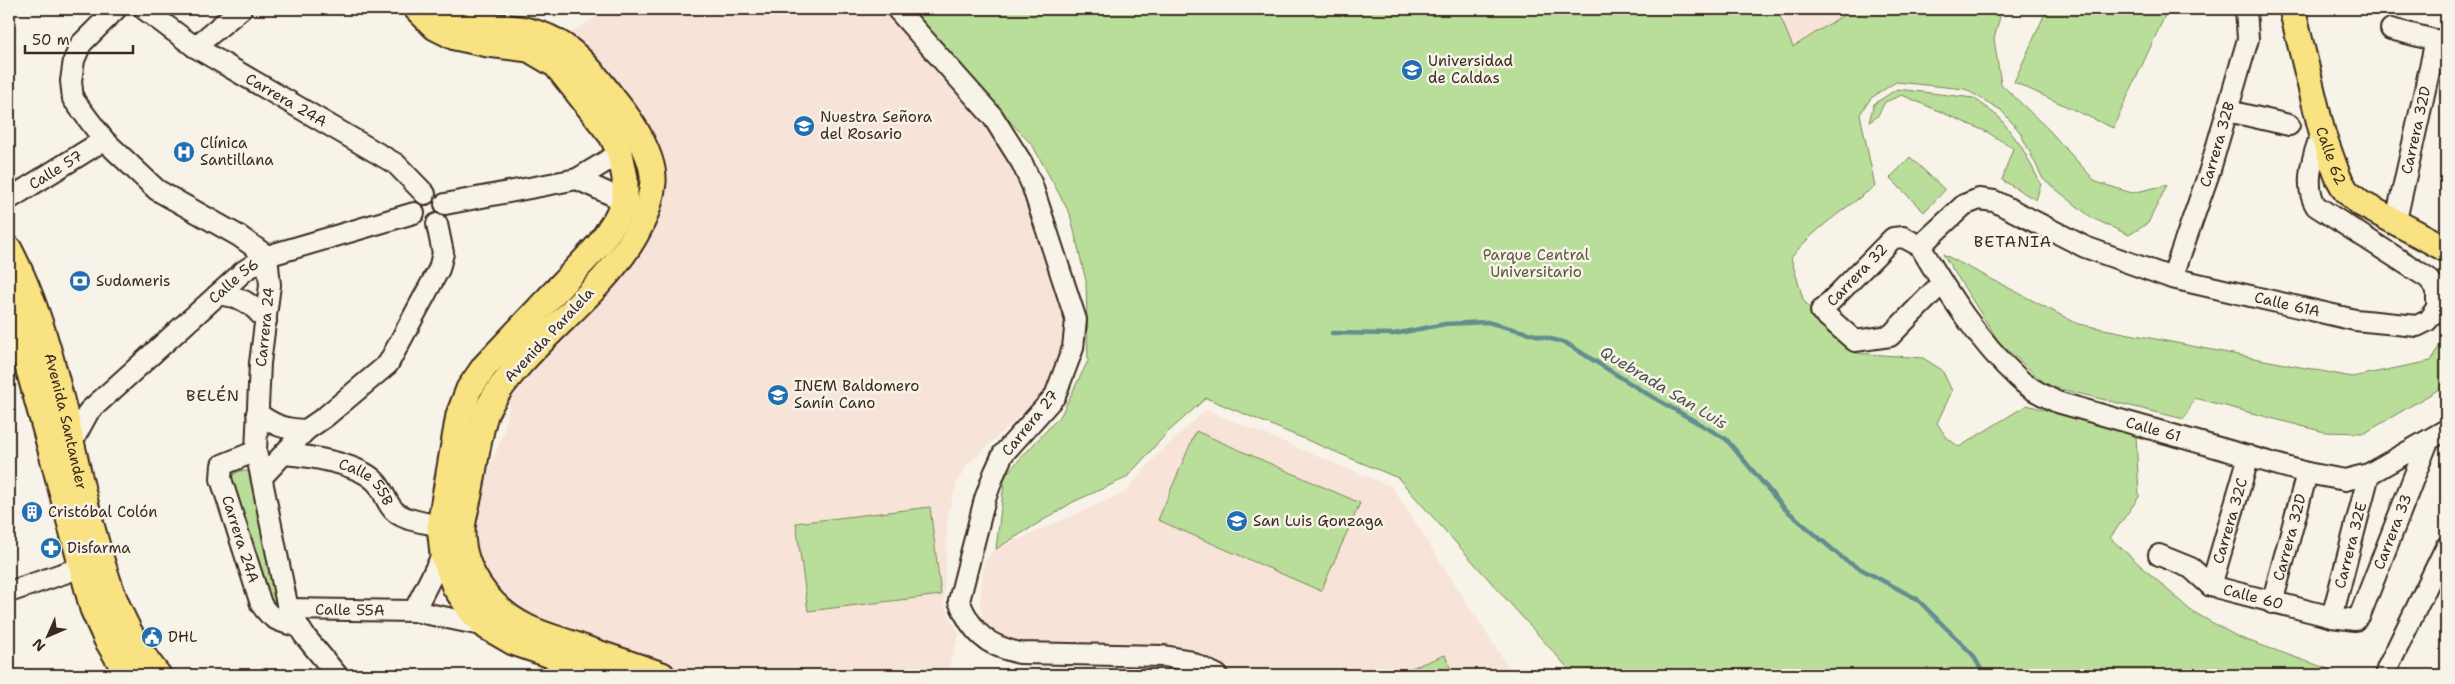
<svg xmlns="http://www.w3.org/2000/svg" width="2455" height="684" viewBox="0 0 2455 684" font-family="'Shantell Sans',sans-serif">
	<rect width="100%" height="100%" fill="#f7f3e8"/>
	<filter id="ink" filterUnits="userSpaceOnUse"><feTurbulence type="fractalNoise" baseFrequency=".02" numOctaves="2"/><feDisplacementMap in="SourceGraphic" scale="10" xChannelSelector="R" yChannelSelector="G"/><feConvolveMatrix kernelMatrix="1 2 1 2 8 2 1 2 1" color-interpolation-filters="sRGB"/></filter>
	<g filter="url(#ink)">
		<g fill="#f7e3d7">
			<polygon points="608,9 881,9 1000,135 1031,203 1048,275 1068,333 1048,389 966,466 957,483 948,513 944,605 959,634 946,675 687,675 620,649 530,618 499,595 480,563 476,526 479,508 489,469 504,432 510,401 525,377 601,288 633,259 649,236 661,205 662,190 564,37"/>
			<polygon points="1777,9 1853,9 1793,47"/>
			<polygon points="1206,410 1392,487 1508,667 1518,675 1232,675 1215,661 1194,652 1151,643 1023,647 1004,641 983,619 980,602 984,562 996,549 1124,493 1157,455"/>
		</g>
		<g fill="#b9de99" stroke="#7a845c">
			<path d="M906,9H1777L1793,47L1853,9H2002L1994,39L2001,84L2049,130L2096,182L2132,193L2167,185L2148,223L2129,235L2092,218L2043,179L2020,132L2001,110L1965,89L1896,82L1871,98L1860,114L1875,186C1847,208 1813,229 1791,258L1803,299L1825,329L1856,353L1923,358L1942,370L1952,391L1937,423L1946,437L1959,447L2027,405L2136,435L2139,497L2110,538L2190,610L2238,637L2345,675H1574L1398,478L1206,398L1167,433L1126,478L1073,502L996,549L1005,475L1061,415L1088,361L1086,281L1070,214L1033,146Z"/>
			<polygon points="2047,9 2168,9 2113,128 2014,82"/>
			<polygon points="1897,89 1974,98 2000,118 2021,146 2041,184 2036,200 2002,180 2013,148 1987,132 1902,95 1885,102 1877,117 1869,122 1874,104"/>
			<polygon points="1910,157 1945,190 1924,212 1890,178"/>
			<polygon points="1943,254 2078,324 2352,377 2431,361 2446,333 2446,385 2365,433 2324,432 2195,398 2184,419 2048,386 1999,342"/>
			<polygon points="1196,431 1360,503 1321,591 1158,520"/>
			<polygon points="240,471 248,471 255,474 296,595 297,603 274,611 229,481 232,475"/>
			<polygon points="930,507 941,595 808,611 796,523"/>
			<polygon points="1445,655 1453,675 1393,675"/>
		</g>
		<g fill="none" stroke-linecap="round" stroke-linejoin="round">
			<polyline stroke="#648e8f" stroke-width="4.5" points="1332,333 1394,334 1445,324 1487,322 1566,343 1644,392 1726,439 1784,508 1846,561 1917,599 1973,655 1984,675"/>
			<g stroke="#3b2a1e" stroke-width="24">
				<g id="minor">
					<polyline points="116,9 81,44 74,60 71,81 73,99 104,140 157,190 239,236 267,256 270,285 260,363 256,451 288,609 304,635 337,675"/>
					<path id="s1" d="M144,9L195,47L396,164L425,194"/>
					<path d="M897,9L993,117L1022,163L1032,185L1076,320L1073,348L1055,396L1003,454L994,474L985,499L959,601C972,633 987,646 1020,653L1164,656L1186,660L1217,675"/>
					<polyline points="2391,29 2446,43"/>
					<polyline points="195,47 241,9"/>
					<polyline points="2228,111 2289,125"/>
					<polyline points="577,179 625,201"/>
					<path id="s2" d="M9,199L104,140"/>
					<polyline points="445,204 577,179 620,153"/>
					<path id="s3" d="M2396,220L2436,40"/>
					<path id="s4" d="M1920,246L1964,205L1979,199L1994,201L2085,247L2172,278L2355,320L2417,326L2427,321L2437,308V289L2428,278L2316,206C2303,185 2313,155 2322,132"/>
					<path id="s5" d="M1920,246C1947,292 1978,341 2018,378C2029,389 2043,395 2057,402L2307,473L2345,480L2369,474L2446,430"/>
					<polyline points="1920,246 1903,237 1893,238 1821,311 1855,341 1890,336 1942,283"/>
					<path id="s6" d="M2172,278L2209,173L2248,39L2246,9"/>
					<path d="M217,295C239,295 252,303 266,321"/>
					<path d="M257,413C275,426 284,429 306,430"/>
					<path id="s7" d="M71,444L89,411L244,271L267,256L414,213"/>
					<path id="s8" d="M256,451L222,465L221,479L261,604C271,620 280,622 298,626"/>
					<path id="s9" d="M284,454C308,456 357,463 375,481C382,487 385,499 391,507C400,521 425,522 440,526"/>
					<polyline points="262,477 306,430 325,417 388,364 439,269 443,253 437,224"/>
					<path id="s10" d="M2159,555L2191,568L2211,586L2332,617L2355,620L2360,615L2428,441"/>
					<path id="s11" d="M2211,586L2249,456"/>
					<polyline points="9,592 94,563"/>
					<path id="s12" d="M2272,603L2307,473"/>
					<path id="s13" d="M288,609L414,611L491,627"/>
					<polyline points="414,611 443,554"/>
					<path id="s14" d="M2332,617L2369,474"/>
					<polyline points="2387,669 2446,547"/>
				</g>
			</g>
			<g stroke="#3b2a1e" stroke-width="29">
				<g id="major">
					<polyline points="417,9 435,27 455,37 488,44 529,49 556,65 612,136 620,153 625,178 625,201 615,221 599,245 485,366 469,389 459,415 440,526 443,554 455,587 472,612 487,627 513,642 609,675"/>
					<path d="M441,9C462,26 484,25 510,28C559,32 583,59 611,96C621,109 632,121 639,136C646,149 654,168 653,182C644,274 530,330 488,408C480,422 474,470 470,489C468,502 462,518 462,532C462,573 492,611 528,628C545,636 565,641 583,648C609,657 636,666 662,675"/>
					<path id="s15" d="M2292,9L2322,132L2338,177L2346,191L2360,203L2446,249"/>
					<path id="s16" d="M9,249C50,328 65,420 86,506C102,566 117,626 158,675"/>
					<polyline points="9,298 46,431 93,609 106,638 128,675"/>
				</g>
			</g>
			<use href="#minor" stroke="#f7f3e8" stroke-width="20"/>
			<use href="#major" stroke="#f8e281" stroke-width="25"/>
		</g>
	</g>
	<defs>
		<g id="university-disc" transform="scale(1.125)"><circle r="9.5" fill="#1f6fb2" stroke="#f7f3e8"/><path d="M0-5L7-2L0 1L-7-2ZM-4 1L0 2.5L4 1V4Q0 6-4 4Z" fill="#fff"/></g>
		<g id="school-disc" transform="scale(1.125)"><circle r="9.5" fill="#1f6fb2" stroke="#f7f3e8"/><path d="M0-5L7-2L0 1L-7-2ZM-4 1L0 2.5L4 1V4Q0 6-4 4Z" fill="#fff"/></g>
		<g id="hospital-disc" transform="scale(1.125)"><circle r="9.5" fill="#1f6fb2" stroke="#f7f3e8"/><path d="M-5-5h3v3.5h4V-5h3V5h-3V1.5h-4V5h-3Z" fill="#fff"/></g>
		<g id="bank-disc" transform="scale(1.125)"><circle r="9.5" fill="#1f6fb2" stroke="#f7f3e8"/><path d="M-6-4H6V4H-6ZM0-2.3a2.3 2.3 0 1 0 0 4.6a2.3 2.3 0 1 0 0-4.6Z" fill="#fff"/></g>
		<g id="building-disc" transform="scale(1.125)"><circle r="9.5" fill="#1f6fb2" stroke="#f7f3e8"/><path d="M-4-6H4V6H1V3H-1V6H-4ZM-2.5-4.3h1.7v1.8h-1.7ZM.8-4.3h1.7v1.8H.8ZM-2.5-1h1.7V.8h-1.7ZM.8-1h1.7V.8H.8Z" fill="#fff"/></g>
		<g id="pharmacy-disc" transform="scale(1.125)"><circle r="9.5" fill="#1f6fb2" stroke="#f7f3e8"/><path d="M-2-6h4v4h4v4h-4v4h-4v-4h-4v-4h4Z" fill="#fff"/></g>
		<g id="civic-disc" transform="scale(1.125)"><circle r="9.5" fill="#1f6fb2" stroke="#f7f3e8"/><path d="M-.6-6.5H3V-4.5H.6V-3L4-1V1h2V6H-6V1h2V-1L-.6-3ZM-1.2 2.5V6h2.4V2.5Z" fill="#fff"/></g>
	</defs>
	<g fill-rule="evenodd">
		<use href="#university-disc" x="1412" y="70"/>
		<use href="#school-disc" x="804" y="126"/>
		<use href="#hospital-disc" x="184" y="152"/>
		<use href="#bank-disc" x="80" y="281"/>
		<use href="#school-disc" x="778" y="395"/>
		<use href="#building-disc" x="32" y="512"/>
		<use href="#school-disc" x="1237" y="521"/>
		<use href="#pharmacy-disc" x="51" y="548"/>
		<use href="#civic-disc" x="152" y="637"/>
	</g>
	<g text-anchor="middle" stroke-width="5" stroke-linejoin="round" paint-order="stroke">
		<g font-size="15" fill="#3b2a1e" stroke="#f7f3e8" text-anchor="start">
			<text x="1428" y="66">Universidad<tspan x="1428" dy="17">de Caldas</tspan></text>
			<text x="820" y="122">Nuestra Señora<tspan x="820" dy="17">del Rosario</tspan></text>
			<text x="200" y="148">Clínica<tspan x="200" dy="17">Santillana</tspan></text>
			<text x="96" y="286">Sudameris</text>
			<text x="794" y="391">INEM Baldomero<tspan x="794" dy="17">Sanín Cano</tspan></text>
			<text x="48" y="517">Cristóbal Colón</text>
			<text x="1253" y="526">San Luis Gonzaga</text>
			<text x="67" y="553">Disfarma</text>
			<text x="168" y="642">DHL</text>
		</g>
		<g font-size="15" fill="#3b2a1e" stroke="#f7f3e8">
			<text dy="5" stroke="none"><textPath href="#s1" startOffset="169">Carrera 24A</textPath></text>
			<text dy="5" stroke="none"><textPath href="#s3" startOffset="92">Carrera 32D</textPath></text>
			<text dy="5" stroke="none"><textPath href="#s6" startOffset="141">Carrera 32B</textPath></text>
			<text dy="5" stroke="none"><textPath href="#s15" startOffset="152">Calle 62</textPath></text>
			<text dy="5" stroke="none"><textPath href="#s2" startOffset="55">Calle 57</textPath></text>
			<text transform="translate(1857 275) rotate(-46)" y="5">Carrera 32</text>
			<text dy="5" stroke="none"><textPath href="#s7" startOffset="232">Calle 56</textPath></text>
			<text dy="5" stroke="none"><textPath href="#s4" startOffset="404">Calle 61A</textPath></text>
			<text transform="translate(265 327) rotate(-84)" y="5">Carrera 24</text>
			<text transform="translate(549 335) rotate(-47)" y="5">Avenida Paralela</text>
			<text dy="5" stroke="none"><textPath href="#s16" startOffset="182">Avenida Santander</textPath></text>
			<text transform="translate(1030 423) rotate(-51)" y="5">Carrera 27</text>
			<text dy="5" stroke="none"><textPath href="#s5" startOffset="311">Calle 61</textPath></text>
			<text dy="5" stroke="none"><textPath href="#s9" startOffset="90">Calle 55B</textPath></text>
			<text dy="5" stroke="none"><textPath href="#s11" startOffset="68">Carrera 32C</textPath></text>
			<text dy="5" stroke="none"><textPath href="#s10" startOffset="306">Carrera 33</textPath></text>
			<text dy="5" stroke="none"><textPath href="#s12" startOffset="68">Carrera 32D</textPath></text>
			<text dy="5" stroke="none"><textPath href="#s8" startOffset="114">Carrera 24A</textPath></text>
			<text dy="5" stroke="none"><textPath href="#s14" startOffset="74">Carrera 32E</textPath></text>
			<text dy="5" stroke="none"><textPath href="#s10" startOffset="105">Calle 60</textPath></text>
			<text dy="5" stroke="none"><textPath href="#s13" startOffset="62">Calle 55A</textPath></text>
		</g>
		<g font-size="15" fill="#5a573d" stroke="#f7f3e8">
			<text x="1536" y="260">Parque Central<tspan x="1536" dy="17">Universitario</tspan></text>
		</g>
		<g font-size="16" letter-spacing="1" fill="#3b2a1e" stroke="#f7f3e8">
			<text x="2013" y="247">BETANIA</text>
			<text x="213" y="401">BELÉN</text>
		</g>
		<g font-size="16" font-style="italic" fill="#4c544d" stroke="#f7f3e8">
			<text transform="translate(1664 387) rotate(31)" y="6">Quebrada San Luis</text>
		</g>
	</g>
	<rect width="2455" height="684" fill="none" stroke="#f7f3e8" stroke-width="30"/>
	<rect x="15" y="15" width="2425" height="654" fill="none" stroke="#3b2a1e" stroke-width="2" filter="url(#ink)"/>
	<g transform="translate(48 636) rotate(225)" stroke="#f7f3e8" stroke-width="4" paint-order="stroke">
	<path d="M0-4L9 19L0 12L-9 19Z" fill="#3b2a1e"/>
	<text y="-8" font-size="14" font-weight="bold" text-anchor="middle" fill="#3b2a1e">N</text>
	</g>
	<path d="M25 45v8h108v-8" fill="none" stroke="#3b2a1e" stroke-width="2.5"/>
	<text x="32" y="45" font-size="15" fill="#3b2a1e" stroke="#f7f3e8" stroke-width="4" paint-order="stroke">50 m</text>
</svg>
